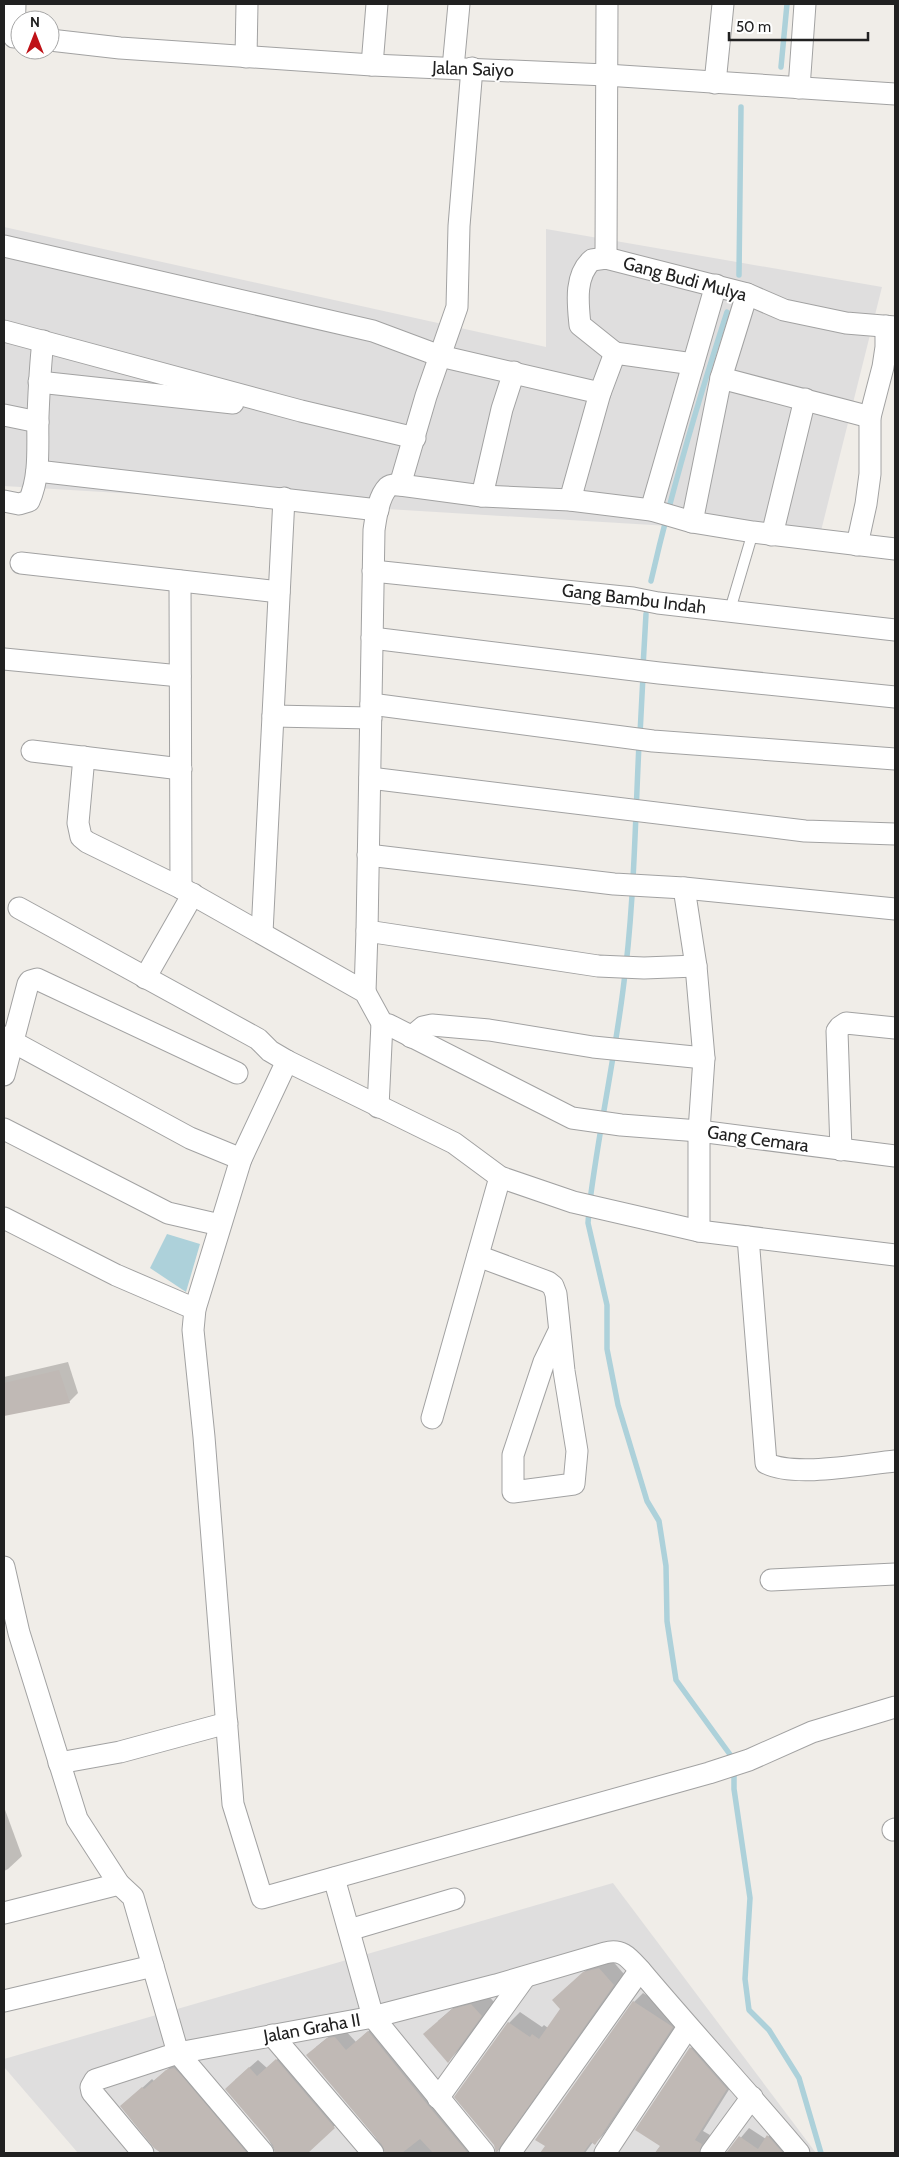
<svg xmlns="http://www.w3.org/2000/svg" width="899" height="2157" viewBox="0 0 899 2157" font-family="Cabin,sans-serif">
	<rect width="100%" height="100%" fill="#f0ede8"/>
	<g fill="#dfdede">
		<polygon points="4,227 546,347 546,229 882,287 820,535 4,486"/>
		<polygon points="613,1883 816,2153 78,2153 4,2067 4,2059"/>
	</g>
	<polygon fill="#add1da" points="167,1234 200,1244 186,1292 150,1268"/>
	<g fill="#0003">
		<polygon points="68,1362 78,1393 69,1402 4,1415 4,1377"/>
		<polygon points="4,1807 22,1856 8,1869 4,1871"/>
		<polygon points="610,1958 624,1974 510,2134 506,2142 497,2152 495,2145 456,2097 509,2023 520,2012 542,2027 544,2025 548,2028 561,2009 553,2000 595,1962"/>
		<polygon points="485,1992 494,2002 461,2048 448,2061 438,2021 467,1996"/>
		<polygon points="643,1993 681,2018 604,2134 595,2143 593,2142 585,2153 542,2153 547,2146 537,2139 634,2002"/>
		<polygon points="378,2023 485,2153 386,2153 316,2047 337,2030 344,2029 356,2042"/>
		<polygon points="699,2039 735,2080 703,2131 710,2135 707,2141 713,2153 655,2153 661,2145 691,2048"/>
		<polygon points="286,2052 343,2118 306,2153 276,2153 235,2080 258,2060 267,2068"/>
		<polygon points="176,2062 263,2153 161,2153 155,2147 131,2098 152,2079 154,2081"/>
		<polygon points="777,2127 796,2153 728,2153 749,2128 766,2139"/>
	</g>
	<g fill="none" stroke-linecap="round" stroke-linejoin="round">
		<g stroke="#add1da" stroke-width="5.5">
			<polyline points="781,67 787,4"/>
			<polyline points="739,275 741,107"/>
			<path d="M651,581C672,489 698,401 727,312"/>
			<polyline points="643,667 646,614"/>
			<polyline points="640,734 643,676"/>
			<path d="M590,1201C599,1130 614,1061 623,990C634,909 635,826 639,744"/>
			<polyline points="589,1210 588,1223 607,1305 607,1349 618,1405 647,1501 659,1521 666,1566 667,1621 676,1680 734,1760"/>
			<polyline points="734,1769 734,1789 750,1898 745,1979 749,2010 769,2030 799,2078 821,2153"/>
		</g>
	</g>
	<g fill="#c0b9b5">
		<polygon points="59,1370 70,1403 4,1416 4,1383"/>
		<polygon points="599,1968 614,1985 496,2153 494,2145 454,2097 508,2022 530,2037 532,2034 539,2039 560,2009 552,2000 583,1972"/>
		<polygon points="633,2001 673,2027 595,2145 591,2142 583,2153 540,2153 545,2146 535,2140"/>
		<polygon points="471,2004 482,2016 448,2063 423,2034 452,2009"/>
		<polygon points="368,2031 427,2104 468,2153 433,2153 420,2139 402,2153 385,2153 382,2145 306,2055 327,2038 335,2037 346,2050"/>
		<polygon points="690,2047 727,2089 695,2140 702,2144 699,2153 655,2153 660,2146 635,2130"/>
		<polygon points="276,2059 335,2128 308,2153 275,2153 273,2145 225,2089 249,2067 257,2076"/>
		<polygon points="174,2068 182,2076 247,2153 161,2153 154,2148 120,2106 142,2087 144,2089 166,2070"/>
		<polygon points="767,2135 783,2153 726,2153 739,2136 758,2149"/>
	</g>
	<g fill="none" stroke-linecap="round" stroke-linejoin="round">
		<g stroke="#a2a2a2" stroke-width="12">
			<polyline id="service" points="730,610 753,532"/>
		</g>
		<g stroke="#a2a2a2" stroke-width="23">
			<g id="minor">
				<polyline points="14,37 15,4"/>
				<polyline points="50,40 120,48 372,65 606,75 895,94"/>
				<polyline points="246,57 247,4"/>
				<polyline points="372,65 377,4"/>
				<polyline points="453,68 459,4"/>
				<polyline points="715,83 723,4"/>
				<polyline points="799,88 805,4"/>
				<polyline points="4,246 373,331 440,356 600,393"/>
				<polyline points="606,258 607,4"/>
				<polyline points="4,331 301,411 415,438"/>
				<path d="M615,353L580,325C578,304 574,276 592,260L606,258L747,294L784,310L846,323L895,327"/>
				<polyline points="721,378 870,417"/>
				<polyline points="39,382 233,403"/>
				<polyline points="4,415 38,422"/>
				<polyline points="37,471 378,510"/>
				<polyline points="400,485 426,396 457,307 459,226 472,68"/>
				<polyline points="482,496 502,409 514,372"/>
				<polyline points="570,500 600,393 615,353 693,364"/>
				<path d="M4,501L19,504L29,501C41,475 37,443 38,416C39,391 40,366 43,341"/>
				<polyline points="651,510 716,285"/>
				<polyline points="692,522 721,378 747,294"/>
				<polyline points="772,535 805,399"/>
				<polyline points="857,545 866,504 870,474 870,417 883,367 886,347 886,326"/>
				<polyline points="21,563 279,592"/>
				<polyline points="373,571 633,598 658,603 895,630"/>
				<polyline points="180,581 181,888"/>
				<polyline points="372,638 659,673 895,697"/>
				<polyline points="4,659 180,676"/>
				<polyline points="371,704 653,741 895,759"/>
				<polyline points="273,716 371,718"/>
				<polyline points="32,751 181,769"/>
				<polyline points="84,757 78,823 81,837 87,842 181,888 365,992 382,1023 378,1107"/>
				<polyline points="370,778 805,831 895,834"/>
				<polyline points="368,855 614,884 684,888 895,909"/>
				<polyline points="684,888 696,966 704,1058 699,1131 699,1231"/>
				<polyline points="19,908 258,1039 270,1051 287,1061 454,1143 500,1177 573,1202 699,1231 895,1255"/>
				<polyline points="262,933 284,498"/>
				<path d="M696,966L644,968L598,966L367,931L374,530C376,517 378,497 388,487C391,484 396,485 400,485L482,496L570,500L651,510L692,522L753,532L895,549"/>
				<polyline points="145,978 193,894"/>
				<polyline points="365,992 367,931"/>
				<polyline points="382,1024 389,1025 572,1118 621,1125 699,1131 895,1156"/>
				<polyline points="4,1037 190,1138 241,1159"/>
				<polyline points="411,1037 423,1027 432,1025 489,1030 593,1047 704,1058"/>
				<polyline points="287,1061 241,1159 195,1309 193,1330 204,1437 233,1804 262,1898 709,1773 749,1760 812,1732 895,1707"/>
				<polyline points="4,1075 28,984 30,981 37,979 237,1073"/>
				<polyline points="4,1129 168,1213 220,1225"/>
				<polyline points="841,1150 837,1031 840,1027 846,1023 895,1028"/>
				<polyline points="4,1218 116,1275 195,1309"/>
				<path d="M748,1237L766,1463C794,1478 863,1464 895,1461"/>
				<polyline points="478,1256 548,1282 553,1286 556,1294 564,1371 577,1451 574,1484 513,1492 513,1455 544,1362 559,1331"/>
				<polyline points="432,1418 500,1177"/>
				<polyline points="4,1567 19,1633 77,1819 119,1884 133,1897 178,2053 263,2153"/>
				<polyline points="771,1580 895,1574"/>
				<polyline points="59,1763 120,1752 227,1723"/>
				<polyline points="893,1830 895,1829"/>
				<polyline points="334,1878 373,2017 484,2153"/>
				<polyline points="4,1913 119,1884"/>
				<polyline points="349,1930 454,1899"/>
				<path d="M640,1970C692,2032 747,2091 799,2153"/>
				<polyline points="4,2001 153,1966"/>
				<polyline points="272,2035 373,2153"/>
				<polyline points="438,2098 525,1977"/>
				<path d="M143,2153L92,2092L91,2087L95,2080L178,2053L373,2017L496,1985L605,1953C622,1948 629,1958 640,1970L510,2153"/>
				<polyline points="605,2153 688,2027"/>
				<polyline points="711,2153 752,2097"/>
			</g>
		</g>
		<use href="#service" stroke="#fff" stroke-width="10"/>
		<use href="#minor" stroke="#fff" stroke-width="21"/>
	</g>
	<g text-anchor="middle" stroke-width="4" stroke-linejoin="round" paint-order="stroke">
		<g font-size="18" fill="#212121" stroke="#fff">
			<text transform="translate(473 69) rotate(2)" y="6">Jalan Saiyo</text>
			<text transform="translate(685 279) rotate(15)" y="6">Gang Budi Mulya</text>
			<text transform="translate(634 599) rotate(7)" y="6">Gang Bambu Indah</text>
			<text transform="translate(758 1139) rotate(8)" y="6">Gang Cemara</text>
			<text transform="translate(312 2028) rotate(-10)" y="6">Jalan Graha II</text>
		</g>
	</g>
	<rect width="899" height="2157" fill="none" stroke="#212121" stroke-width="10"/>
	<g transform="translate(35 35)"><circle r="24" fill="#ffffff" stroke="#a6a6a6"/>
	<path d="M0-4L9 19L0 12L-9 19Z" fill="#bf1217"/>
	<text y="-8" font-size="14" font-weight="bold" text-anchor="middle" fill="#212121">N</text>
	</g>
	<path d="M729 32v8h139v-8" fill="none" stroke="#212121" stroke-width="2.5"/>
	<text x="736" y="32" font-size="15" fill="#212121" stroke="#ffffff" stroke-width="4" paint-order="stroke">50 m</text>
</svg>
